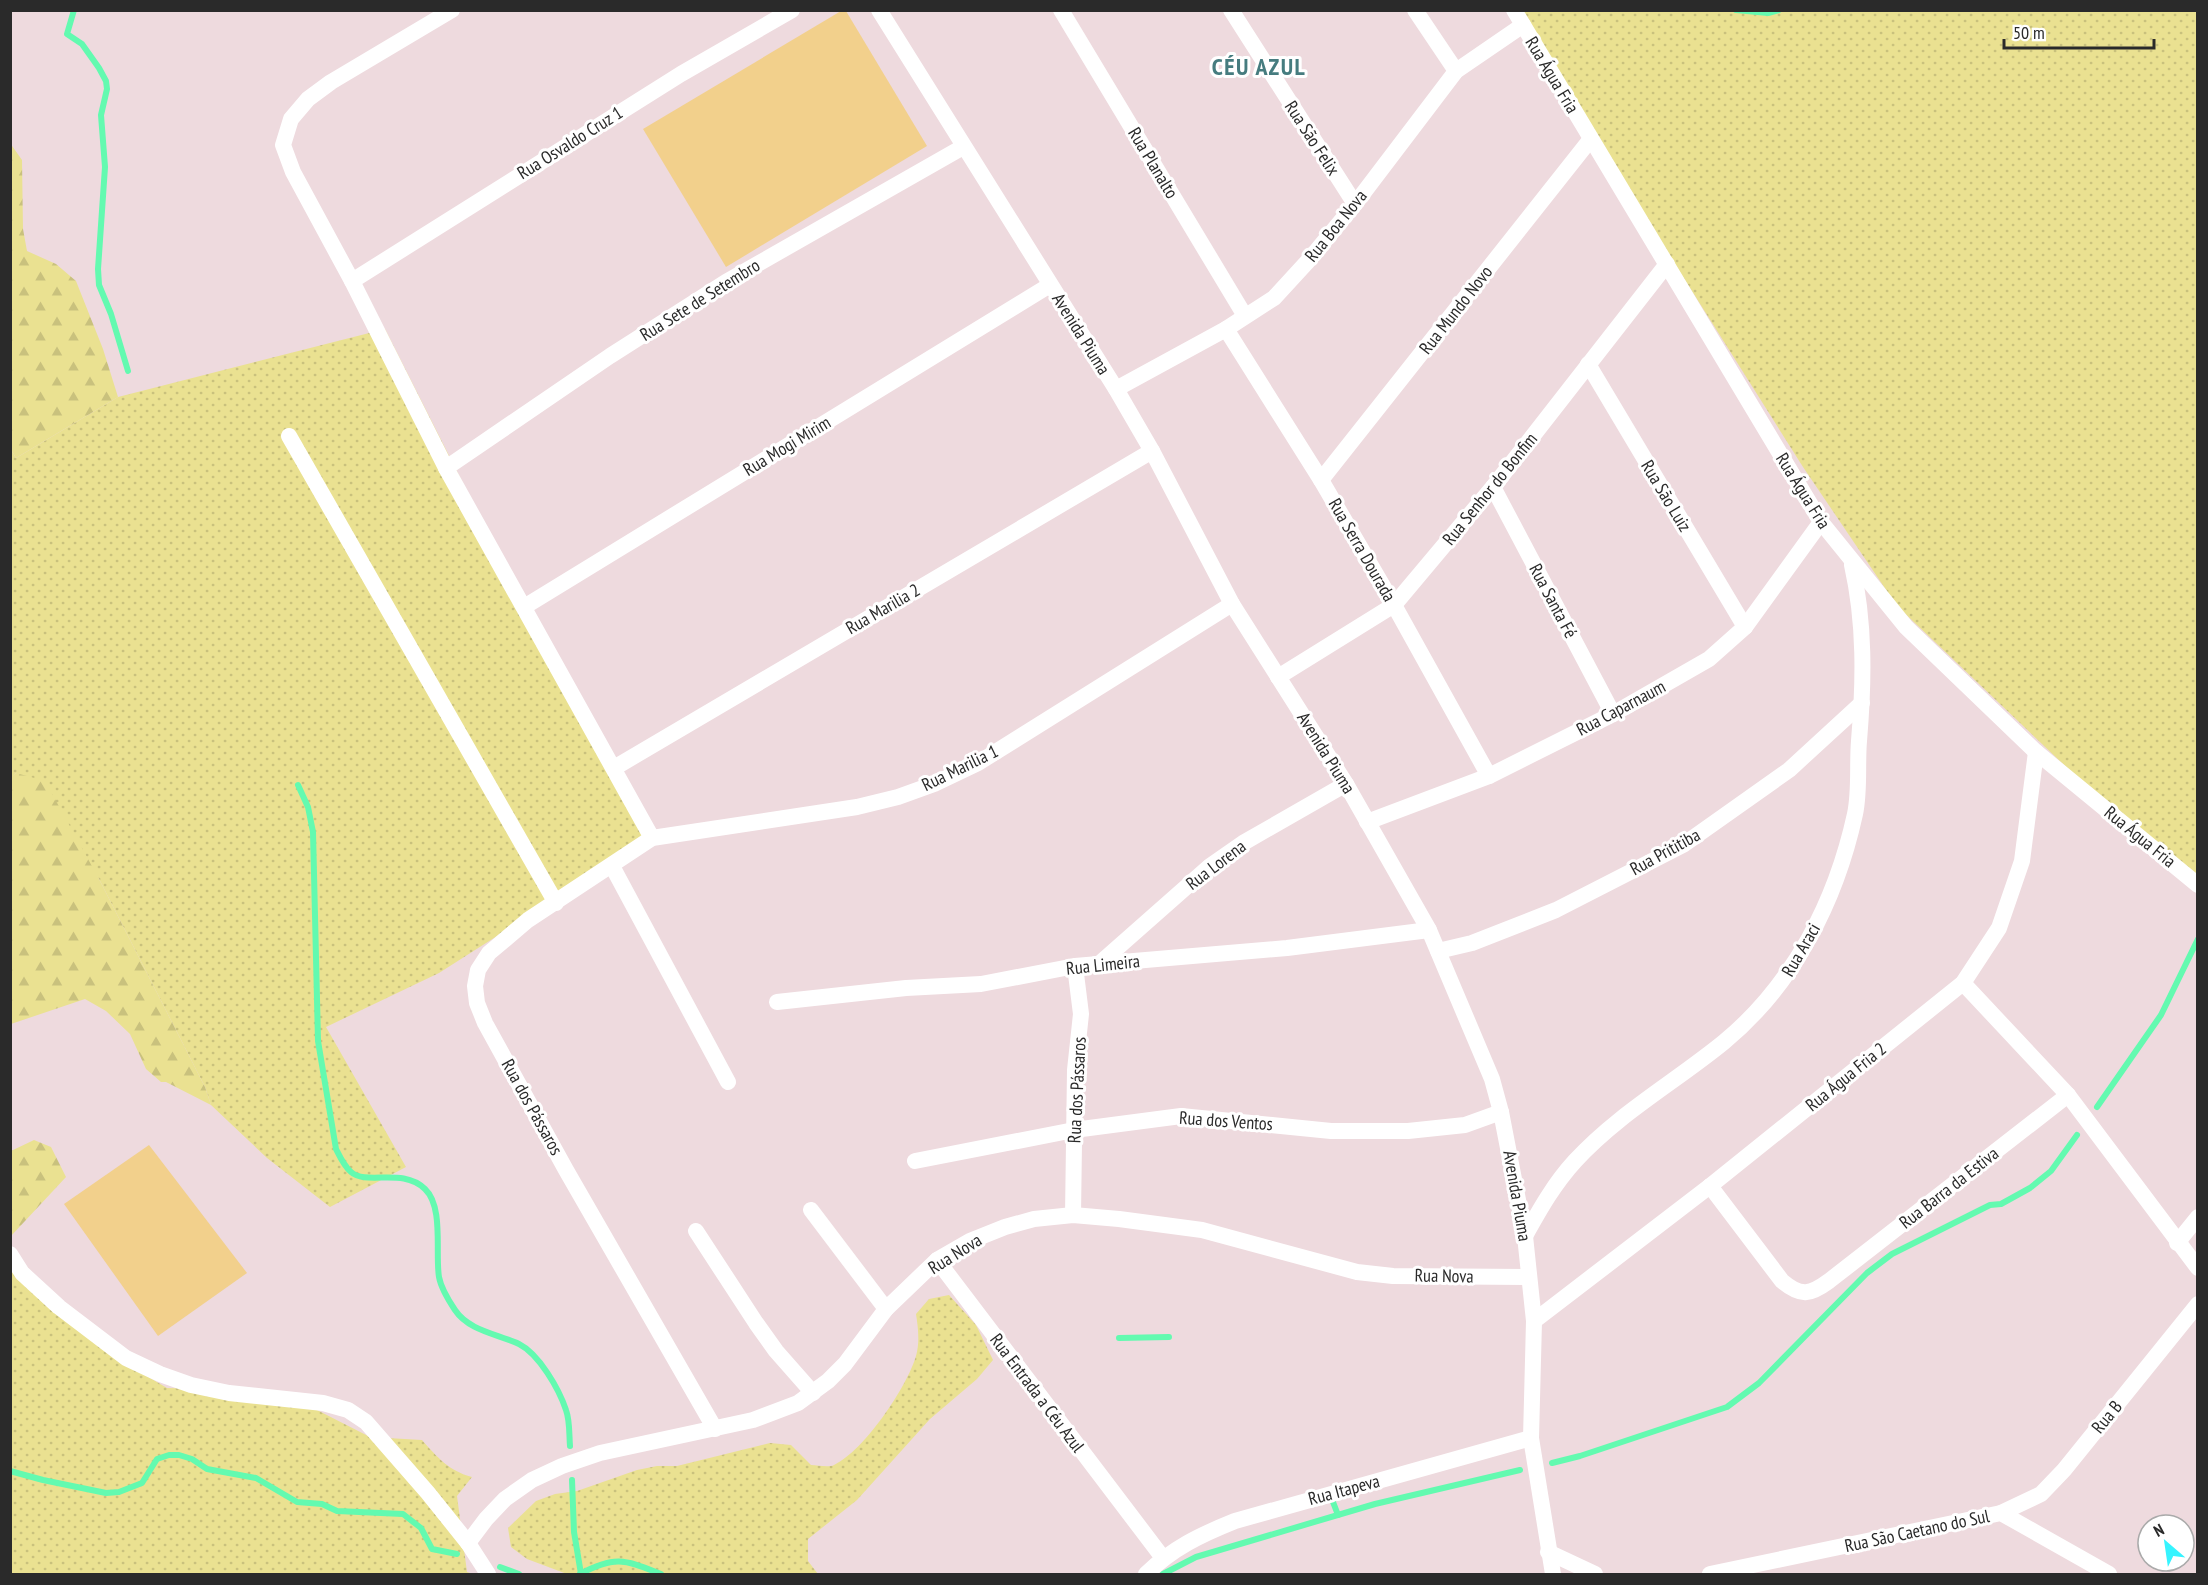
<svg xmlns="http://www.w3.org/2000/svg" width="2208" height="1585" viewBox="0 0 2208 1585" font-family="'PT Sans Narrow',sans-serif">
	<defs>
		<pattern id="grass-dots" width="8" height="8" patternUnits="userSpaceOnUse" patternTransform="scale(1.5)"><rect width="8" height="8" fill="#eae191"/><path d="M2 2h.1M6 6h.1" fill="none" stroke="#c9c17d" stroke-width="1.8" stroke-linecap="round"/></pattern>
		<pattern id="forest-firs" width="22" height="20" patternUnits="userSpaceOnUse" patternTransform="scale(1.5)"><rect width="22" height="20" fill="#eae191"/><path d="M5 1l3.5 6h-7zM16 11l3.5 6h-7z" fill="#c9c17d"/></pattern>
	</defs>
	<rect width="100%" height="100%" fill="#eedade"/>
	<g fill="url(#grass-dots)">
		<polygon points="1519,11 2197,11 2197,885 2145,842 1897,606 1803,467 1618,174"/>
		<polygon points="385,329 521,598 655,835 439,973 326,1027 406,1167 330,1207 267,1158 211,1105 205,1087 99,879 16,773 11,778 10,448 16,458 118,397"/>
		<path d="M10,1262L125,1363L167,1388L238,1390L315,1409L370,1437L422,1440C437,1457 449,1471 472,1477L457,1496L467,1572L473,1574H11Z"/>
		<path d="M949,1295L976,1325L993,1360L977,1379L930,1419L857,1500L808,1539V1561L818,1574H567L527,1559L511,1547L508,1528L536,1501L555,1494L577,1491L637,1470L657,1466H677L770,1443L791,1445L811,1465C818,1465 828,1468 834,1465C864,1451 907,1387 916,1356C920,1342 918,1327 916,1314L929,1299Z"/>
	</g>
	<g fill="url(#forest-firs)">
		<polygon points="10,143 22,160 23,229 27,251 56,264 76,281 103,349 118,397 16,458 10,448"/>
		<polygon points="16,773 45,781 99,879 205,1087 211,1105 166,1082 161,1082 146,1069 130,1034 106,1011 85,999 11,1024 10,778"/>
		<polygon points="34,1140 51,1147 66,1177 11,1236 11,1151"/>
	</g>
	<g fill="#f2d08c">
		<polygon points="841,11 846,11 927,146 726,267 643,129"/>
		<polygon points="149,1145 247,1273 158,1336 64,1204"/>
	</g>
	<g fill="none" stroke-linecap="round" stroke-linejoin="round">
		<g stroke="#63fab0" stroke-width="6">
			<polyline points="74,10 67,34 82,44 99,68 106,81 107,89 101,115 105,167 98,269 99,285 111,314 128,371"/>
			<polyline points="1736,10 1768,13 1779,10"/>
			<path d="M298,785L308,807L313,832L318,1041L336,1149C340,1157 344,1166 351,1172C367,1186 402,1167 425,1189C444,1207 435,1253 439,1277C441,1288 449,1301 455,1310C469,1331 498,1334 519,1344C539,1354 559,1389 566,1410C570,1421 569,1434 570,1446"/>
			<polyline points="2097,1107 2161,1015 2198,939"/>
			<polyline points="1119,1338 1169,1337"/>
			<polyline points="1552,1463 1580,1456 1727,1407 1759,1383 1867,1273 1892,1254 1990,1205 2001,1204 2030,1188 2051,1171 2077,1135"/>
			<polyline points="10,1471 43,1480 106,1493 119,1492 142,1483 157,1459 169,1455 179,1455 192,1459 207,1469 256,1478 297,1502 322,1504 337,1511 403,1514 421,1528 432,1549 457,1554"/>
			<polyline points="572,1480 574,1532 581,1574"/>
			<polyline points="1333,1502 1338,1515"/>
			<polyline points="500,1567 519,1574"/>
			<path d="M580,1574C616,1555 625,1560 661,1574"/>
			<polyline points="1163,1574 1196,1557 1375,1504 1520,1470"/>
		</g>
		<g stroke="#fff" stroke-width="16">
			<polyline points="452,10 331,82 308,99 291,119 283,145 293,172 352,281 446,468 652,838"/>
			<polyline points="879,10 1116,389 1152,451 1232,604 1346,784 1429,930 1492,1079 1501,1112 1525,1236 1534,1321 1531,1438 1553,1574"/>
			<polyline points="1061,10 1245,316"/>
			<polyline points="1231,10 1355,204"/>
			<polyline points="1415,10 1456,71"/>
			<polyline points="1514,10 1821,522 1906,627 2036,752 2198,885"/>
			<polyline points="352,281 681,74 792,10"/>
			<polyline points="1226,329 1321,480 1394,605 1489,776"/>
			<polyline points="1588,364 1745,627"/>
			<polyline points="1116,389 1226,329 1274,298 1308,261 1355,204 1456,71 1523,25"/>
			<polyline points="289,436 556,903"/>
			<polyline points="446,468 610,356 726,282 963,147"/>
			<polyline points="1321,480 1590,140"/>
			<polyline points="1493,487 1613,714"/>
			<polyline points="524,607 1050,285"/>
			<polyline points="1278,677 1394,605 1493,487 1667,264"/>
			<polyline points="614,768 1152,451"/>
			<polyline points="1367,822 1489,776 1613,714 1709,659 1745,627 1821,522"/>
			<polyline points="612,866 728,1082"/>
			<polyline points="1438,951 1472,943 1556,910 1683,845 1789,770 1862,703"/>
			<polyline points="1099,964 1210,866 1243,843 1346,784"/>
			<polyline points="1963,983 2068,1095 2198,1268"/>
			<polyline points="777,1002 906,988 981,984 1075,966 1287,948 1429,930"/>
			<polyline points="915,1161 1074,1130 1181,1116 1331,1131 1408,1131 1465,1125 1501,1112"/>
			<path d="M1710,1186L1782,1281C1801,1297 1810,1295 1829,1281L2068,1095"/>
			<polyline points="811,1210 886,1309"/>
			<polyline points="1073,1215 1075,1070 1081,1014 1075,966"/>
			<polyline points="696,1231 756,1323 776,1351 813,1393"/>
			<path d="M1525,1236C1540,1209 1554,1184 1575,1161C1618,1114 1675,1082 1724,1042C1794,984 1836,901 1855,814C1860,791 1857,764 1859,741C1864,681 1865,623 1852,565"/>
			<polyline points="2177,1243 2198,1217"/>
			<polyline points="10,1254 22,1273 59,1307 126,1358 160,1374 191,1385 229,1393 323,1403 348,1410 366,1422 428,1493 468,1543 488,1574"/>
			<polyline points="937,1260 1163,1558"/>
			<polyline points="1534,1321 1710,1186 1963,983 1999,928 2022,861 2036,752"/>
			<polyline points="715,1429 566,1170 485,1023 477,1003 475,986 478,970 489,953 528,920 652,838 857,807 898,797 934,784 978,763 1232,604"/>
			<polyline points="2001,1513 2041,1494 2064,1470 2198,1304"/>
			<polyline points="468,1543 486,1519 505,1499 532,1480 562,1466 600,1453 753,1420 798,1403 828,1381 845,1364 886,1309 937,1260 970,1241 1005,1227 1034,1219 1073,1215 1119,1219 1202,1230 1357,1272 1393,1276 1528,1277"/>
			<polyline points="1548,1552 1595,1574"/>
			<path d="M1146,1574C1173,1548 1200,1535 1235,1521L1531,1438"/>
			<polyline points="1710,1574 2001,1513 2109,1574"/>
		</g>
	</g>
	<g text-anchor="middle" stroke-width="6" stroke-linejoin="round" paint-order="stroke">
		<g font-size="18" fill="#2a2a2a" stroke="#fff">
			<text transform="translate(1552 75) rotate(59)" y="6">Rua Água Fria</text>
			<text transform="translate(1312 138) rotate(57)" y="6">Rua São Felix</text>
			<text transform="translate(570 143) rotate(-32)" y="6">Rua Osvaldo Cruz 1</text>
			<text transform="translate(1153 163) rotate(59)" y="6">Rua Planalto</text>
			<text transform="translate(1336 226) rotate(-51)" y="6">Rua Boa Nova</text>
			<text transform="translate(700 300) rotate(-32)" y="6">Rua Sete de Setembro</text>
			<text transform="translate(1456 310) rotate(-52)" y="6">Rua Mundo Novo</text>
			<text transform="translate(1081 334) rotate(58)" y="6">Avenida Piuma</text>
			<text transform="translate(787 446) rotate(-31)" y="6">Rua Mogi Mirim</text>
			<text transform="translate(1490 489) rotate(-51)" y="6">Rua Senhor do Bonfim</text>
			<text transform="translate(1803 491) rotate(58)" y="6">Rua Água Fria</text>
			<text transform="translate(1666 496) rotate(59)" y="6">Rua São Luiz</text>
			<text transform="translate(1362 550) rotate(60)" y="6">Rua Serra Dourada</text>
			<text transform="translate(1553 601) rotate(62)" y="6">Rua Santa Fé</text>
			<text transform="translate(883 609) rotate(-30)" y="6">Rua Marilia 2</text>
			<text transform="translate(1621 708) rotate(-28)" y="6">Rua Caparnaum</text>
			<text transform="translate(1326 753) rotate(58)" y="6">Avenida Piuma</text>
			<text transform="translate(960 768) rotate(-26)" y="6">Rua Marilia 1</text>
			<text transform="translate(2140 837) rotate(39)" y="6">Rua Água Fria</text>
			<text transform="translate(1665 852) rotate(-29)" y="6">Rua Prititiba</text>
			<text transform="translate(1216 865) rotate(-37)" y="6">Rua Lorena</text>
			<text transform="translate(1801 950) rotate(-60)" y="6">Rua Araci</text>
			<text transform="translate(1103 965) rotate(-6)" y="6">Rua Limeira</text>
			<text transform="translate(1846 1077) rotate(-39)" y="6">Rua Água Fria 2</text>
			<text transform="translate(1077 1090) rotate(-87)" y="6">Rua dos Pássaros</text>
			<text transform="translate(532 1107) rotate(61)" y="6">Rua dos Pássaros</text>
			<text transform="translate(1226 1121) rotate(4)" y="6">Rua dos Ventos</text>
			<text transform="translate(1949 1188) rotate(-38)" y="6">Rua Barra da Estiva</text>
			<text transform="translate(1517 1196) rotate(80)" y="6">Avenida Piuma</text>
			<text transform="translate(955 1254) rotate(-32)" y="6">Rua Nova</text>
			<text transform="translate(1444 1276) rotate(1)" y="6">Rua Nova</text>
			<text transform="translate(1037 1393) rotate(53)" y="6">Rua Entrada a Céu Azul</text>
			<text transform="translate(2107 1417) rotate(-51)" y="6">Rua B</text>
			<text transform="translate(1344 1490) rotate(-15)" y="6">Rua Itapeva</text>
			<text transform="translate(1917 1531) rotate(-12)" y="6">Rua São Caetano do Sul</text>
		</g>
		<g font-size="24" font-weight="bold" letter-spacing="1.5" fill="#467c7f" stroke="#fff">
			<text x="1259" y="75">CÉU AZUL</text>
		</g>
	</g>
	<rect width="2208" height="1585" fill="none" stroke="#2a2a2a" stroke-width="24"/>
	<g transform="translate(2166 1543) rotate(331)"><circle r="28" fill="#ffffff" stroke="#aaaaaa" stroke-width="1.5"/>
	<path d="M0-4.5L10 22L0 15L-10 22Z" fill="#36f4ff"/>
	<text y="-9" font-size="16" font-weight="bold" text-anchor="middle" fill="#2a2a2a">N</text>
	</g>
	<path d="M2004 39v9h150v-9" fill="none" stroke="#2a2a2a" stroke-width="3"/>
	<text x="2013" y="39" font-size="18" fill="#2a2a2a" stroke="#ffffff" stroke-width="4.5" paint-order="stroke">50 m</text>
</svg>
